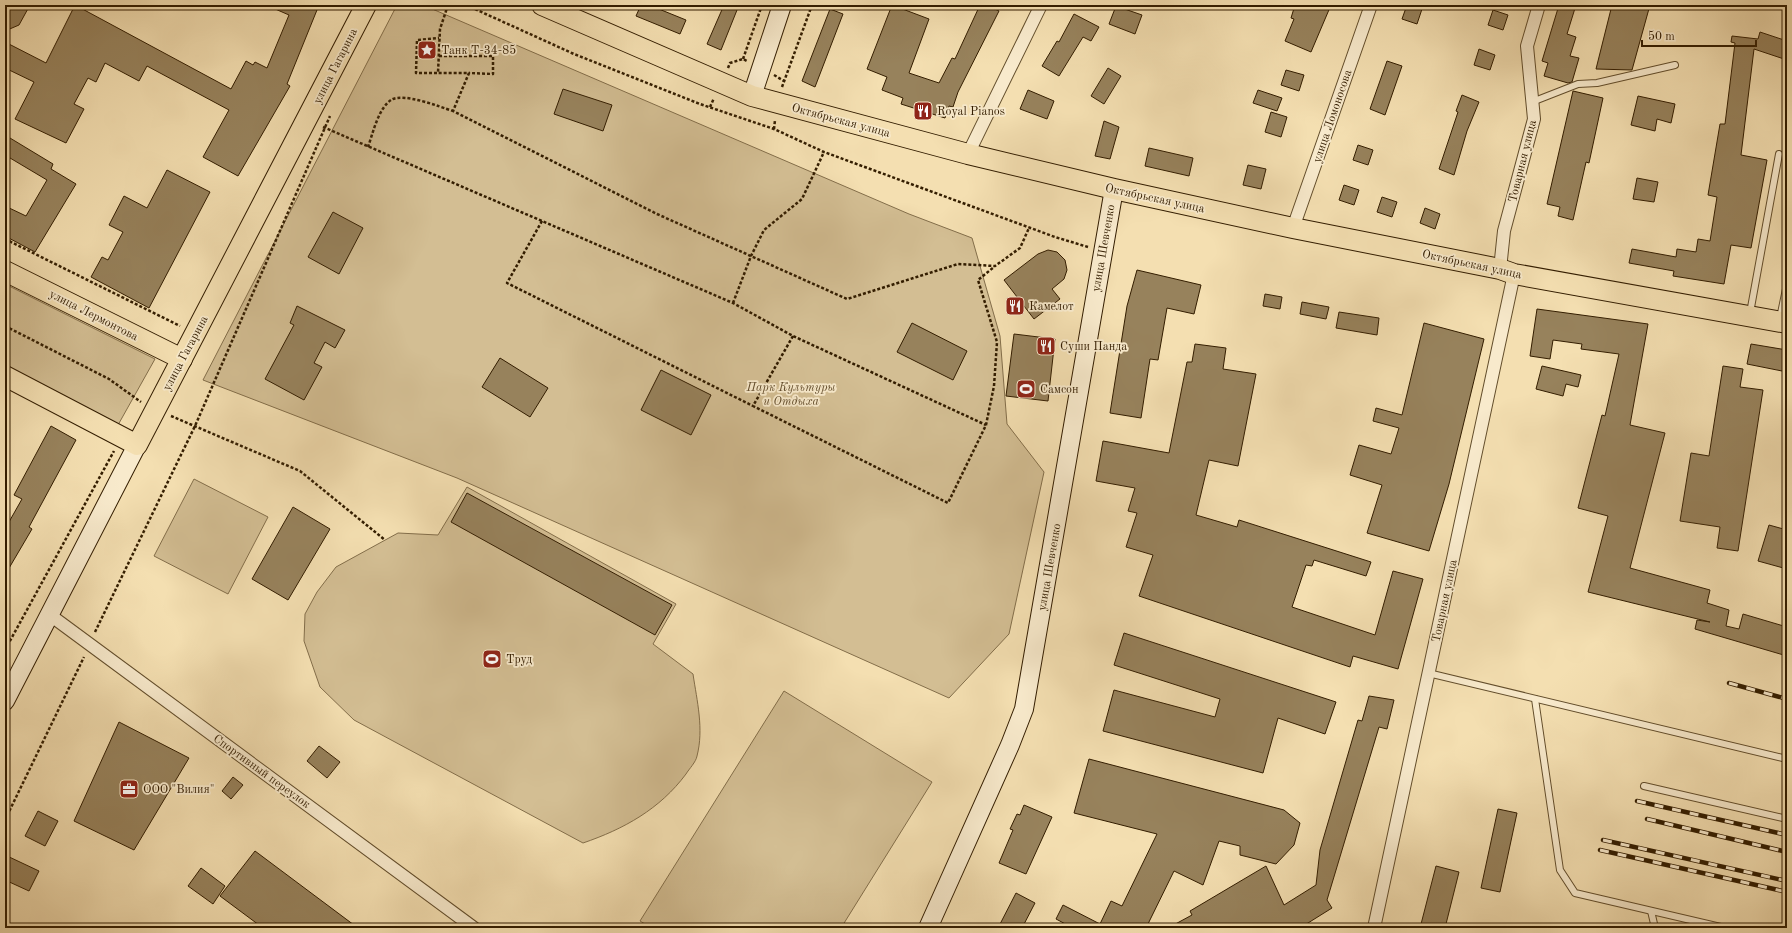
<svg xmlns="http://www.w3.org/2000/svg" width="1792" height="933" viewBox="0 0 1792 933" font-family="'Old Standard TT',serif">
	<rect width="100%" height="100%" fill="#f4dfb1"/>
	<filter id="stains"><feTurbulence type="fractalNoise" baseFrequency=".005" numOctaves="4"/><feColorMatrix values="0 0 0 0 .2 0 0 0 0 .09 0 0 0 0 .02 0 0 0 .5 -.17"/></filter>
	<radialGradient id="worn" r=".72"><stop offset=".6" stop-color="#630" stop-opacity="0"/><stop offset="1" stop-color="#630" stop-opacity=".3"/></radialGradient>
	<g fill="#d3be93" stroke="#836e4a">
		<polygon points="397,5 423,5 909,214 972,238 1000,336 1007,424 1044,472 1009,634 949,698 457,478 203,380"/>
		<polygon points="5,284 155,359 118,425 5,367"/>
		<polygon points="194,479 268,517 228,594 154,556"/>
		<path d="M467,487L676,604L653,644L693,674C697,701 704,729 697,756C696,762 689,769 686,774C660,809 624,829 583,843L354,720L320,687L304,641L305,614L317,592L336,567L398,533L438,535Z"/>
		<polygon points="784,691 932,782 841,928 652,928 640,921"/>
	</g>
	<g fill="#97825c" stroke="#331d00">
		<polygon points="5,5 30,5 19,25 5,31"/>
		<polygon points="75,5 231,89 246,61 253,65 255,62 267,68 289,15 266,5 319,5 287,84 290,86 238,176 203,157 229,110 147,66 139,81 105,63 96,82 88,78 74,104 84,109 66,143 15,119 34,82 5,68 5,42 46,63"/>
		<polygon points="641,5 649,5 686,20 680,34 636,16"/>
		<polygon points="724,5 739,5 721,50 707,44"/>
		<polygon points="892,5 929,19 909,73 939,83 952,58 955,59 980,5 987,5 999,11 958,92 953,107 949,106 945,118 901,104 903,98 882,90 887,77 867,69"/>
		<polygon points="1295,5 1331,5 1311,52 1285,41 1294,19 1291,18"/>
		<polygon points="1407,5 1422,9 1417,24 1402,19"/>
		<polygon points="1559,5 1576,5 1567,34 1576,37 1570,56 1579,58 1572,82 1568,83 1544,76 1548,63 1542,61"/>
		<polygon points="1612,5 1650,5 1632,70 1596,69"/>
		<polygon points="1116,6 1142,15 1135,34 1109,24"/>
		<polygon points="830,9 843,14 815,87 802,81"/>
		<polygon points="1493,10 1508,15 1503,30 1488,25"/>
		<polygon points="1074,14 1099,27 1091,41 1083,37 1059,76 1042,66 1057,41 1059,42"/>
		<polygon points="1760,32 1787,41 1787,60 1754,49 1741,155 1767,160 1751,248 1731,245 1724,284 1673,276 1674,271 1629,263 1632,249 1676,257 1677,249 1696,252 1698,239 1710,241 1717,197 1708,195 1720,124 1725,124 1735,43 1731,42 1732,36 1758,39"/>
		<polygon points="1479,49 1495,55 1490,70 1474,65"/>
		<polygon points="1387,61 1402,66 1385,115 1370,109"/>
		<polygon points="1108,68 1121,76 1104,104 1091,96"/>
		<polygon points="1286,70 1304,75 1299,91 1281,85"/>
		<polygon points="563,89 612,105 603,131 554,114"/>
		<polygon points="1028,90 1054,101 1047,119 1020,109"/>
		<polygon points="1258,90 1282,98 1277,111 1253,103"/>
		<polygon points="1573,91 1603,98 1589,163 1586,162 1573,220 1558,216 1560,207 1547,204"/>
		<polygon points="1462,95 1479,102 1467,131 1454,175 1439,169 1458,112 1456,111"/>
		<polygon points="1638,96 1675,104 1671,123 1657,119 1655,131 1631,125"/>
		<polygon points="1271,112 1287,117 1281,137 1265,132"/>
		<polygon points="1104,121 1119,127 1110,159 1095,156"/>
		<polygon points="5,135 53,164 51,169 76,184 35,252 5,236 5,206 26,216 47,180 5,155"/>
		<polygon points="1358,145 1373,150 1368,165 1353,160"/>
		<polygon points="1149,148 1193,158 1189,176 1145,166"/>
		<polygon points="1248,165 1266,169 1261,189 1243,185"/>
		<polygon points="167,170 210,192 149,308 91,277 102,257 108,260 123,232 109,225 124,196 147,208"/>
		<polygon points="1637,178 1658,182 1654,202 1633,199"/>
		<polygon points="1344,185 1359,190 1354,205 1339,200"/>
		<polygon points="1382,197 1397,202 1392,217 1377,212"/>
		<polygon points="1425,208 1440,214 1435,229 1420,223"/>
		<polygon points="333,212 363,228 339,274 308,257"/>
		<polygon points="1048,250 1057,252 1065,260 1067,270 1064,279 1052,289 1060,299 1034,319 1004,280 1038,254"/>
		<polygon points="1137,270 1201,285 1194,314 1167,308 1158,360 1150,359 1141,418 1110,413 1127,306"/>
		<polygon points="1265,294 1282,297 1280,309 1263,306"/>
		<polygon points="1302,302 1329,307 1326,319 1300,314"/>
		<polygon points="297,306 345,330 335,348 325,342 314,363 322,367 304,400 265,379 294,325 290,323"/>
		<polygon points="1537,309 1648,324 1630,425 1665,433 1630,568 1710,590 1707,603 1729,610 1726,626 1739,629 1743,614 1787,627 1787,656 1695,629 1697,620 1710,622 1588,592 1608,516 1578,508 1602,415 1605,416 1619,354 1581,349 1582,344 1553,340 1550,359 1530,356"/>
		<polygon points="1339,312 1379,318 1377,335 1336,328"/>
		<polygon points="912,323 967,351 953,380 897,352"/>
		<polygon points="1424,323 1484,339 1449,484 1429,551 1367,533 1382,485 1350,475 1359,445 1391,454 1399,428 1373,421 1376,408 1402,415"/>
		<polygon points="1014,334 1055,339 1048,401 1006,396"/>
		<polygon points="1195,344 1226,348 1223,369 1256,374 1238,466 1209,460 1196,515 1237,527 1239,520 1371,562 1366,576 1314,560 1312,566 1306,565 1292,607 1375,635 1393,571 1423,579 1398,669 1353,656 1350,667 1139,596 1153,555 1126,547 1137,513 1128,511 1135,488 1096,481 1103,441 1169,453 1187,362 1192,362"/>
		<polygon points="1751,344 1787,350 1787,372 1747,364"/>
		<polygon points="500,358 548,388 530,417 482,387"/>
		<polygon points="1542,366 1581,375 1578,387 1566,384 1563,396 1536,389"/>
		<polygon points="1723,366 1743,369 1740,387 1763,390 1738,551 1717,548 1720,527 1680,521 1691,453 1709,456"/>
		<polygon points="661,370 711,395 691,435 641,410"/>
		<polygon points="51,426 76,440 29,527 32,529 5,575 5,529 22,499 14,495"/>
		<polygon points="467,493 672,605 655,635 451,522"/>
		<polygon points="293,507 330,529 288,600 252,579"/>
		<polygon points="1769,525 1787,530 1787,569 1758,561"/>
		<polygon points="1124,633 1336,702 1325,734 1278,718 1263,773 1103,731 1114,690 1215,717 1220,699 1114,665"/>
		<polygon points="1369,696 1394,700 1387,729 1379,727 1327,900 1332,908 1300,928 1168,928 1192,915 1190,911 1266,866 1284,905 1316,885 1320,850 1358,720 1362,721"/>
		<polygon points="119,722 189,758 134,850 74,821"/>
		<polygon points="319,746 340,762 327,778 307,761"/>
		<polygon points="1089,759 1284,810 1300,823 1294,845 1276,864 1240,855 1240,846 1219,841 1203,885 1174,871 1146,928 1073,928 1056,919 1063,905 1100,924 1111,901 1122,906 1157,834 1074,813"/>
		<polygon points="233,777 243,785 231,799 222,791"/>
		<polygon points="1024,805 1052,817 1026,874 999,863 1013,830 1010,829 1017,814 1020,815"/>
		<polygon points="1498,809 1517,813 1500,892 1481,888"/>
		<polygon points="38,811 58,821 45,846 25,836"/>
		<polygon points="255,851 358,928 263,928 220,896"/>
		<polygon points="5,855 39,871 29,891 5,880"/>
		<polygon points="1436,866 1459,872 1445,928 1420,928"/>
		<polygon points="201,868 225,886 213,904 188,886"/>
		<polygon points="1016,893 1035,903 1022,928 998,928"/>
	</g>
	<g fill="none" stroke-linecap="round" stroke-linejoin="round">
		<g stroke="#634e2c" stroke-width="8">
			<g id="lane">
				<polyline points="1532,102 1578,84 1597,83 1675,65"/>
				<polyline points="1750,313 1779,154"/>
				<polyline points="1780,318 1787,284"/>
				<polyline points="1428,673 1787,759"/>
				<polyline points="1535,699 1560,870 1575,893 1725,928"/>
				<polyline points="1644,786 1787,819"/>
				<polyline points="1651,911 1655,928"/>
			</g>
		</g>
		<g stroke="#634e2c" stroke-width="14">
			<g id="street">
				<polyline points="968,154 1041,5"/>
				<polyline points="1293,228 1371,5"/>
				<polyline points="1500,269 1504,231 1534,119 1527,46 1539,5"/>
				<polyline points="50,615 474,928"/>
				<polyline points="1374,928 1514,274"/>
			</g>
		</g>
		<g stroke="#331d00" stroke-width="20">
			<g id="secondary">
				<polyline points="752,96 782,5"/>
				<polyline points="5,701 137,445"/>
				<polyline points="928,928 1010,745 1024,709 1114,189"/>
			</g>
		</g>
		<g stroke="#331d00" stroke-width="22">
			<g id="primary">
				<polyline points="542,5 752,96 968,154 1114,189 1293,228 1500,269 1514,274 1787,323"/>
				<polyline points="5,271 182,359"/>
				<polyline points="5,376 137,445 366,5"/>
			</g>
		</g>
		<g stroke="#331d00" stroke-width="2.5" stroke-dasharray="3 2" stroke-linecap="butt">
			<polyline points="448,5 440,29 438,73 469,73 453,111 657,214 847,299 958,264 995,266 1020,248 1029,228"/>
			<polyline points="466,5 574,54 700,104 774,129 824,152 1055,237 1088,247"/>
			<polyline points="439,56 493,56 493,74 469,73"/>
			<polyline points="743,59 762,5"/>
			<polyline points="728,68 730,63 743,59 747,61"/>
			<polyline points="437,73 416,73 417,40 439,38"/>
			<polyline points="774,75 784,81"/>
			<polyline points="782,87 812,5"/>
			<polyline points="710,107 714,98"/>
			<polyline points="323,127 733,303 793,336 986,425"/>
			<polyline points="774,129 775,120"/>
			<path d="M368,147C373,133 378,109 391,100C403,92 440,107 453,111"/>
			<polyline points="542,221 507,283 753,406"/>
			<polyline points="5,239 180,326"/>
			<polyline points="733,303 751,256 764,230 802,199 824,152"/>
			<polyline points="5,326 109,379 141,402"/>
			<polyline points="793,336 753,406 948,503 986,425 994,386 997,342 978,280 994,267"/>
			<polyline points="171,416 300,471 385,540"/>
			<polyline points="95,632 195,426 330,116"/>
			<polyline points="5,650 114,451"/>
			<polyline points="5,820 84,657"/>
		</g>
		<use href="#lane" stroke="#f8eacc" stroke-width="6"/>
		<use href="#street" stroke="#f8eacc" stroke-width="12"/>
		<use href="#secondary" stroke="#f8eacc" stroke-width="18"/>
		<use href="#primary" stroke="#f4dfb1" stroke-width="20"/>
		<g stroke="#331d00" stroke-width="4.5">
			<g id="rail">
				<polyline points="1729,683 1787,699"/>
				<polyline points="1637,801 1787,835"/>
				<polyline points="1647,819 1787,852"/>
				<polyline points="1603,840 1787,881"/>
				<polyline points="1600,850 1787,892"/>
			</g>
		</g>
		<use href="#rail" stroke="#f8eacc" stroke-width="3" stroke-dasharray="9" stroke-linecap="butt"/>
	</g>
	<defs>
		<g id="sight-square" transform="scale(1)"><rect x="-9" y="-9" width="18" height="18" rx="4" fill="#8f2418" stroke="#f8eacc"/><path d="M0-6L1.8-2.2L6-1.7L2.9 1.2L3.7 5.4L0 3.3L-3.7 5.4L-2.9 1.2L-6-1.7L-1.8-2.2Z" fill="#fff"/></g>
		<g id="restaurant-square" transform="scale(1)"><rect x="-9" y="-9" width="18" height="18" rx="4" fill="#8f2418" stroke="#f8eacc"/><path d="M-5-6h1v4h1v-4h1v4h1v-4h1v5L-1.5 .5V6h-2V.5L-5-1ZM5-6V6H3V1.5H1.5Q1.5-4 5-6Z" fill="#fff"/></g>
		<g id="stadium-square" transform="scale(1)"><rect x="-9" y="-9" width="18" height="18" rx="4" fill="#8f2418" stroke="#f8eacc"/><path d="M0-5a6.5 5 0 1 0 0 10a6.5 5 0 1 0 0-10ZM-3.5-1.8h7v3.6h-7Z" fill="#fff"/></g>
		<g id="office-square" transform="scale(1)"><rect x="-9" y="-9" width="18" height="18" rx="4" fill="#8f2418" stroke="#f8eacc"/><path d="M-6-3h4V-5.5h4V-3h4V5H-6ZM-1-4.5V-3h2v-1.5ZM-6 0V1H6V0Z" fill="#fff"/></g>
	</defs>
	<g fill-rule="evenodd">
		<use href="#sight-square" x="427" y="50"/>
		<use href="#restaurant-square" x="923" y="111"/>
		<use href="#restaurant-square" x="1015" y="306"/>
		<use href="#restaurant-square" x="1046" y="346"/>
		<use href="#stadium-square" x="1026" y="389"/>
		<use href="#stadium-square" x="492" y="659"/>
		<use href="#office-square" x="129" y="789"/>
	</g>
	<g text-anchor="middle" stroke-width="3.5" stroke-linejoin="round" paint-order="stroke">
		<g font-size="12" fill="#331d00" stroke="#f8eacc" text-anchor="start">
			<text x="441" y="54">Танк Т-34-85</text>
			<text x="937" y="115">Royal Pianos</text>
			<text x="1029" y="310">Камелот</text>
			<text x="1060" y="350">Суши Панда</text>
			<text x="1040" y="393">Самсон</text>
			<text x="506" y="663">Труд</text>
			<text x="143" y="793">ООО "Вилия"</text>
		</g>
		<g font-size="12" fill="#331d00" stroke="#f8eacc">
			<text transform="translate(335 66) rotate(-63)" y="4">улица Гагарина</text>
			<text transform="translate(1332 116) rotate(-71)" y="4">улица Ломоносова</text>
			<text transform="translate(841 120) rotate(15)" y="4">Октябрьская улица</text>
			<text transform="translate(1522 161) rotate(-76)" y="4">Товарная улица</text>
			<text transform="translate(1155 198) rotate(12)" y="4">Октябрьская улица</text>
			<text transform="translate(1103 248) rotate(-80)" y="4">улица Шевченко</text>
			<text transform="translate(1472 264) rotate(12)" y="4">Октябрьская улица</text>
			<text transform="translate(94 315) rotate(27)" y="4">улица Лермонтова</text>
			<text transform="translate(185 353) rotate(-62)" y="4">улица Гагарина</text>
			<text transform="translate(1049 567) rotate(-80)" y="4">улица Шевченко</text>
			<text transform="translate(1444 601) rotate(-78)" y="4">Товарная улица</text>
			<text transform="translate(262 771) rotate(36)" y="4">Спортивный переулок</text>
		</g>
		<g font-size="12" font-style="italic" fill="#634d2c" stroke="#f8eacc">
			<text x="791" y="391">Парк Культуры<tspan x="791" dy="14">и Отдыха</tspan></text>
		</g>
	</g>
	<rect width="1792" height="933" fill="none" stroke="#f4dfb1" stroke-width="20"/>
	<rect x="6" y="6" width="1780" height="921" fill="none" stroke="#331d00" stroke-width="2"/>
	<rect x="10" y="10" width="1772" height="913" fill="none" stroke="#331d00"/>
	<path d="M1642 40v6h114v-6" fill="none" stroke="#331d00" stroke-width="2"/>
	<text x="1648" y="40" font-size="12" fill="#331d00" stroke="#f8eacc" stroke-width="3" paint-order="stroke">50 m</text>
	<rect width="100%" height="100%" filter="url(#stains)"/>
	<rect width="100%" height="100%" fill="url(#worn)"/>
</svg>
